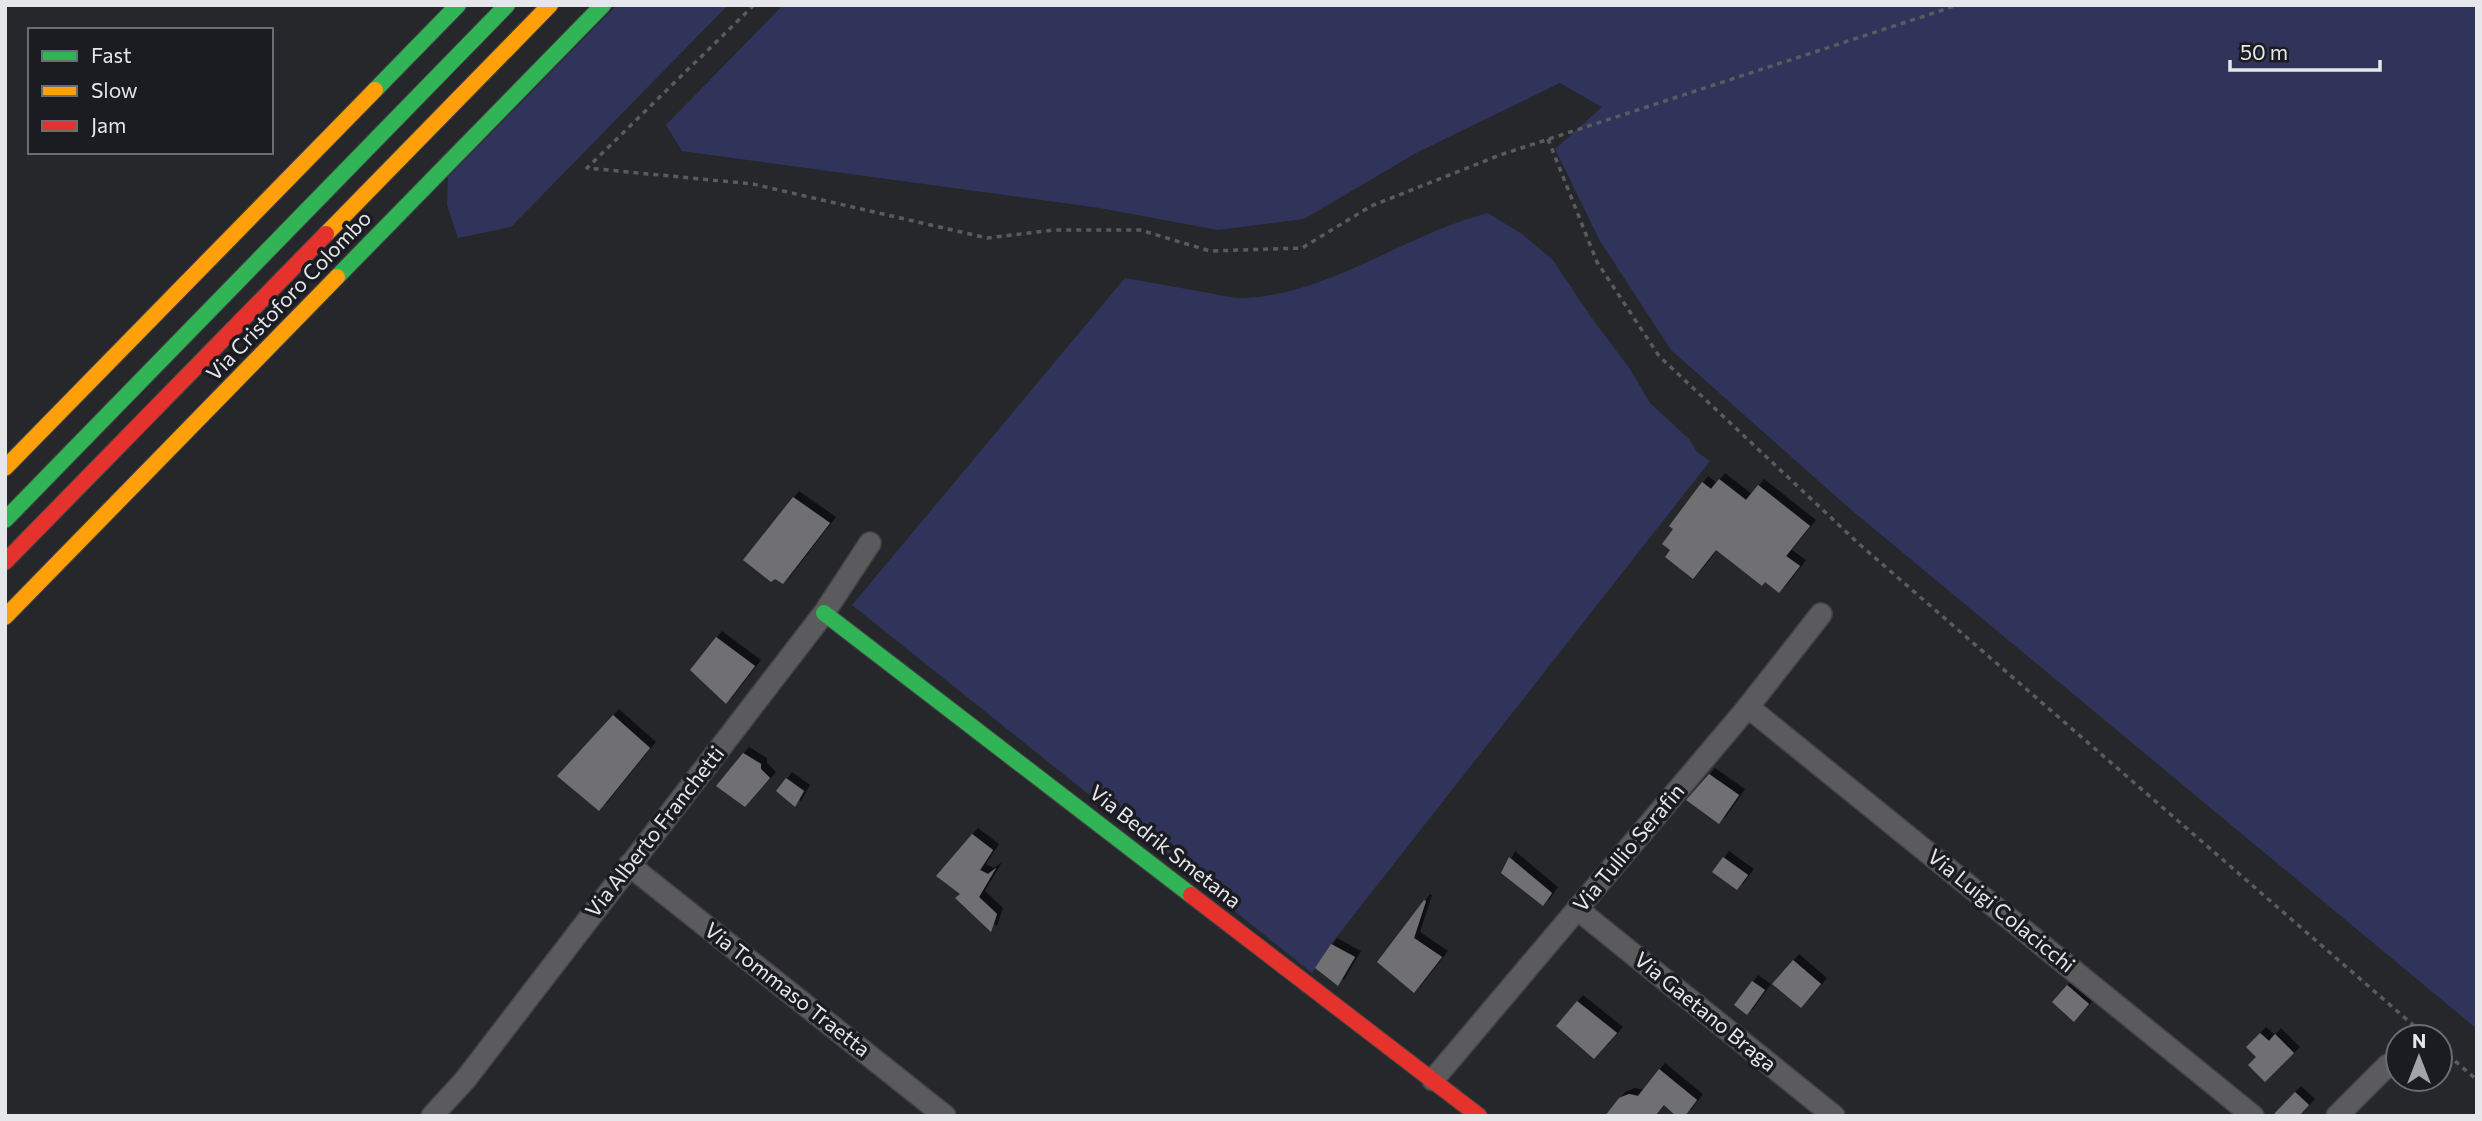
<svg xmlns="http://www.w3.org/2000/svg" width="2482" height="1121" viewBox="0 0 2482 1121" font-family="Commissioner,sans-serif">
	<defs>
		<filter id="shadow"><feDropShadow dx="6" dy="-6" stdDeviation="0" flood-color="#0009"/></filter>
	</defs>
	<rect width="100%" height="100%" fill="#26272a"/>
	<g fill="#30345a">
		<polygon points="617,5 728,5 511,227 458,238 447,205 448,177"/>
		<polygon points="783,5 2477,5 2477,1029 1849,508 1671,350 1600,241 1555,149 1602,107 1560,83 1416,153 1304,219 1218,230 1100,208 682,151 666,125"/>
		<path d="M1488,213L1522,234L1553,260L1591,317L1630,369L1650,403L1689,439L1697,452L1710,461L1331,944L1312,973L852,605L1125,278C1153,283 1181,288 1209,293C1221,295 1234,299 1246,298C1333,293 1405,234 1488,213Z"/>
	</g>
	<g fill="#6f7072" filter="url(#shadow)">
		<polygon points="1719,479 1746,500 1758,485 1810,526 1786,556 1800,566 1779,593 1765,582 1762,586 1716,550 1693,579 1665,557 1670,550 1662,544 1673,529 1669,526 1702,482 1711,489"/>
		<polygon points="793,497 830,523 783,584 775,579 771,582 743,560"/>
		<polygon points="716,637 755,666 726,704 690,670"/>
		<polygon points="613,715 650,748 599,811 557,776"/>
		<polygon points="743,753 761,764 761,769 770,778 745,807 716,786"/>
		<polygon points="1709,774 1739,795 1719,824 1686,800"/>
		<polygon points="786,778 804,791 795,807 776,791"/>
		<polygon points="972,834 993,850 980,870 988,874 996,868 979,897 997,914 991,932 955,898 960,894 936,876"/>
		<polygon points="1509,857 1552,893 1543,906 1501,873"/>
		<polygon points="1723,857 1748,875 1737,890 1712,872"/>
		<polygon points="1424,900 1426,901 1414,938 1442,957 1414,993 1377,962"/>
		<polygon points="1331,944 1355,957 1338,986 1315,968"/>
		<polygon points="1793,960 1821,984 1801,1008 1772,984"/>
		<polygon points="1752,981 1765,990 1747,1015 1734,1005"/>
		<polygon points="2067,985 2089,1004 2074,1022 2052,1002"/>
		<polygon points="1577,1001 1617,1033 1594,1059 1556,1026"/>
		<polygon points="2260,1033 2269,1041 2275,1034 2294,1053 2265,1082 2248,1065 2256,1057 2246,1047"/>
		<polygon points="1659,1069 1697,1100 1685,1116 1676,1116 1664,1105 1655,1116 1605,1116 1619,1098 1629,1094 1638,1096"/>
		<polygon points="2295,1092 2309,1105 2299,1116 2272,1116"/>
	</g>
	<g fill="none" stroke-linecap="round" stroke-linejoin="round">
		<g stroke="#434346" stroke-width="24">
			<g id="street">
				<polyline points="1748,707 2253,1116"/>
				<polyline points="629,865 945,1116"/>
				<polyline points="1577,909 1834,1116"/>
				<polyline points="1433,1080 1748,707 1821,614"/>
				<polyline points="432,1116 465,1080 824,613 870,543"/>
				<polyline points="2337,1116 2388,1065"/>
			</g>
		</g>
		<g stroke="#434346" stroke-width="18">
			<g id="fast">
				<polyline points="375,90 458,5"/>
				<polyline points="337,277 603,5"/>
				<polyline points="5,520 507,5"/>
				<polyline points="824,613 1191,895"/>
			</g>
		</g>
		<g stroke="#434346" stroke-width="18">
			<g id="slow">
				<polyline points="326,234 550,5"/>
				<polyline points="5,468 375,90"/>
				<polyline points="5,617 337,277"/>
			</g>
		</g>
		<g stroke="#434346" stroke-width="18">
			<g id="jam">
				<polyline points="5,562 326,234"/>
				<polyline points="1191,895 1479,1116"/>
			</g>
		</g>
		<g stroke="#5a5b5d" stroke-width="3.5" stroke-dasharray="5 5" stroke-linecap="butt">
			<polyline points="754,5 587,168 753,184 987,238 1054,230 1140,230 1210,251 1302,248 1371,206 1500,155 1958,5"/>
			<polyline points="1548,139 1597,262 1659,356 1858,543 2427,1037"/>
			<polyline points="2440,1048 2477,1080"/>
		</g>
		<use href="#street" stroke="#5b5b5d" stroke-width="21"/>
		<use href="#fast" stroke="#30b455" stroke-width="16"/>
		<use href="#slow" stroke="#ff9f0a" stroke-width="16"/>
		<use href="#jam" stroke="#e5322d" stroke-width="16"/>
	</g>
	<g text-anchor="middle" stroke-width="7" stroke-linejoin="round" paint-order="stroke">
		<g font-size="21" fill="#e6e7eb" stroke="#1b1c21">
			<text transform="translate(289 296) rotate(-46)" y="7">Via Cristoforo Colombo</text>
			<text transform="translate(655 832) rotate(-52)" y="7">Via Alberto Franchetti</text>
			<text transform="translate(1165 847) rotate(38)" y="7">Via Bedrik Smetana</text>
			<text transform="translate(1629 848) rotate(-50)" y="7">Via Tullio Serafin</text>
			<text transform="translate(2001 911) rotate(39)" y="7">Via Luigi Colacicchi</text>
			<text transform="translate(787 990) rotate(38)" y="7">Via Tommaso Traetta</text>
			<text transform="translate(1705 1012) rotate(39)" y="7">Via Gaetano Braga</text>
		</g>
	</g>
	<rect width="2482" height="1121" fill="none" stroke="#e6e7eb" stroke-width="14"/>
	<rect x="28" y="28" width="245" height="126" fill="#1b1c21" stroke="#6c6d72" stroke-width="2"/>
	<rect x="42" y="51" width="35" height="10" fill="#30b455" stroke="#6c6d72" stroke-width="2"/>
	<text x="91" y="63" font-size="21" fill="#e6e7eb">Fast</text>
	<rect x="42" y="86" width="35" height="10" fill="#ff9f0a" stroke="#6c6d72" stroke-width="2"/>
	<text x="91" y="98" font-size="21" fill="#e6e7eb">Slow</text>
	<rect x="42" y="121" width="35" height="10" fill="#e5322d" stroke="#6c6d72" stroke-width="2"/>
	<text x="91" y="133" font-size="21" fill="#e6e7eb">Jam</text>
	<g transform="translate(2419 1058)"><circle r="33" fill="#1b1c21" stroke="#6c6d72" stroke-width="2"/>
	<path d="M0-5L12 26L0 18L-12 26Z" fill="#a3a4a7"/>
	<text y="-10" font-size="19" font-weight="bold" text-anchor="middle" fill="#e6e7eb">N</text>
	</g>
	<path d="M2230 60v10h150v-10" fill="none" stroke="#e6e7eb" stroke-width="3.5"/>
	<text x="2240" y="60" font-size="21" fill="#e6e7eb" stroke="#1b1c21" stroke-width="5" paint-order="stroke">50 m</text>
</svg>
